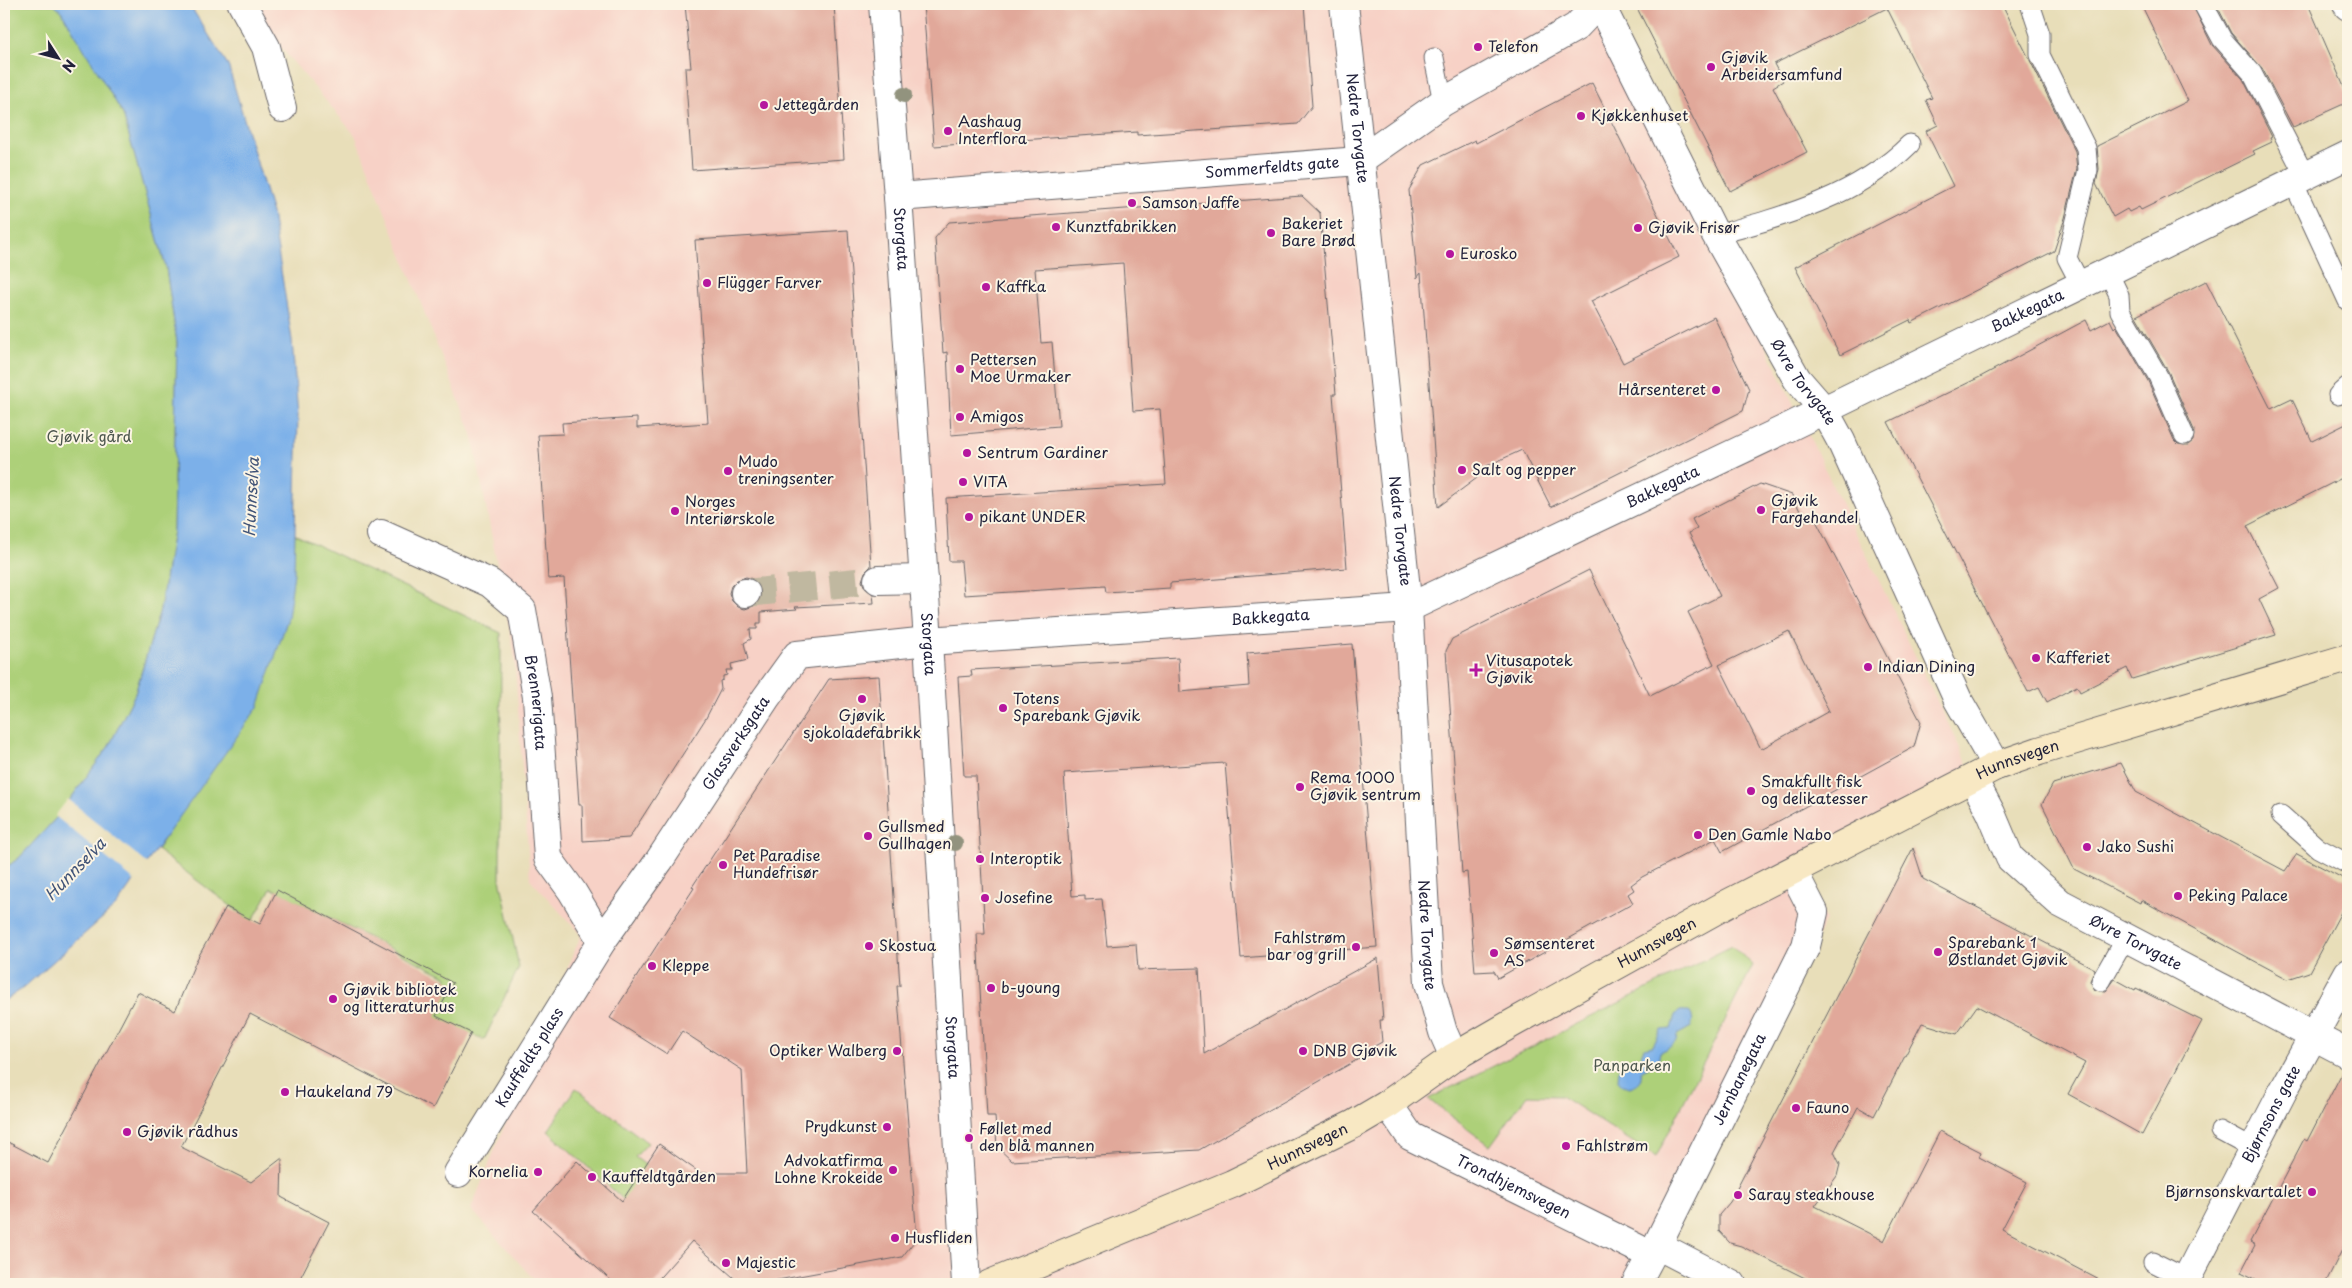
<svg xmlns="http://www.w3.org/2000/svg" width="2352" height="1288" viewBox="0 0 2352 1288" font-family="'Playpen Sans',sans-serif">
	<rect width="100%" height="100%" fill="#fcf5e5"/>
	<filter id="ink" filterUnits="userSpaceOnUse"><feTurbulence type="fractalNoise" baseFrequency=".02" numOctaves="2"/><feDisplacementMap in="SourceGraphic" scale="10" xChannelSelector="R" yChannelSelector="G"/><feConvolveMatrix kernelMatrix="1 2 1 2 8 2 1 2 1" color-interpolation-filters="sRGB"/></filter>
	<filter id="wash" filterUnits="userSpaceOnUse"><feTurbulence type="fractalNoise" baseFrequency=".0096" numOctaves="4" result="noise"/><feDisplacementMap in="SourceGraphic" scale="20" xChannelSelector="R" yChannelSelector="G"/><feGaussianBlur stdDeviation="1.12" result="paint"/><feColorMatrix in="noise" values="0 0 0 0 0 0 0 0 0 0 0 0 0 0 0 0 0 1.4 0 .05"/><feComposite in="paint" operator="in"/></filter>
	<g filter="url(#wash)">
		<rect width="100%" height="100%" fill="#e8deb9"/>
		<polygon fill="#f7d1c6" points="244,4 1600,4 1974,777 1806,874 1826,920 1631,1284 538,1284 471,1209 581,935 530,879 514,652 472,434 355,135"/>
		<g fill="#add079" stroke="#68795a">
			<polygon points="4,4 53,4 61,10 123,114 166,268 177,342 173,531 160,610 135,694 109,746 58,816 19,858 4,869"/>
			<polygon points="292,533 501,633 500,879 519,967 484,1040 429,1014 447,977 271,888 252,922 157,850 206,775"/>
			<polygon points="1732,946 1753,965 1656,1157 1561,1096 1527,1095 1490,1146 1428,1099"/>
			<polygon points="576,1088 648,1143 635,1157 678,1190 678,1249 548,1131"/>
		</g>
		<g fill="#7bb0e9" stroke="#4e6992">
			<polygon points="53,4 189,4 228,65 272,213 292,340 298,416 294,573 288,618 258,707 116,906 22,989 4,1001 4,869 19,858 58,816 109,746 135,694 160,610 173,531 177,342 166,268 123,114 61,11"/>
			<path d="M1680,1011C1691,1009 1695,1017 1691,1027L1677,1035C1677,1046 1668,1047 1660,1052L1658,1062L1640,1071L1641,1078L1637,1085L1630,1088L1622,1086L1618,1080L1619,1068L1626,1064L1636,1066L1644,1048L1653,1046L1661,1030L1671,1029L1675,1015Z"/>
		</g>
		<polygon fill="#e8deb9" points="68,799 148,864 136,882 55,816"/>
		<g id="blocks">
			<g fill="#e1a89a" fill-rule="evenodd">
				<polygon points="685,4 834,4 844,159 692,170 685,68 691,68"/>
				<polygon points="923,4 1304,4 1312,106 1298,124 1137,135 1137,132 934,146"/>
				<polygon points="1635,4 2002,4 2075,151 2077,169 2065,218 2054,251 1911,323 1910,320 1840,355 1795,267 1953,186 1926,131 1938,125 1926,100 1932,98 1887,8 1774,64 1783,81 1773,87 1807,152 1730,191"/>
				<polygon points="2141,4 2192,4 2212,45 2243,79 2272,137 2270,138 2272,142 2253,151 2255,154 2141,210 2139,207 2129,212 2127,209 2113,217 2096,184 2099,169 2097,146 2188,101"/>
				<polygon points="2216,4 2308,4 2348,96 2348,102 2293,127 2262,68 2231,33"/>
				<polygon points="1592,83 1679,257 1591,301 1623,363 1714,317 1749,389 1743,411 1551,507 1522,450 1480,469 1477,478 1438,507 1421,273 1417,278 1409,190 1423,165 1475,140 1476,143"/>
				<polygon points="1302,196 1320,213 1336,394 1333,394 1347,568 1170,583 1170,588 1106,592 1105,586 964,595 961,561 949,561 946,498 1166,484 1160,409 1133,411 1123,263 1035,269 1041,343 1052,342 1059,426 951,435 947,352 943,353 935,238 949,222"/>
				<path d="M848,230L871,566L865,572L862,581L865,588L873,594L874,603L795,607L797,609L761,612V623H757V629H750L751,639L744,643L748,660L731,664L732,670H726L727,675L723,676V680L720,681L721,689L706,718L629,838L583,841L582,805H579L564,578L548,579L538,435L563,434L562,423L637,418V428L708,423L695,240ZM746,577L753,579L759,585L762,593L760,600L754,606L745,609L738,607L732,601L729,593L731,586L737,580Z"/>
				<polygon points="2206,281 2271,409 2292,399 2312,441 2348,423 2348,475 2247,526 2279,588 2259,599 2276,635 2132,679 2127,668 2080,692 2077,686 2047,702 2039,687 2028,692 1888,422 1980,377 2086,320 2091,330 2110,320 2114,328 2116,326 2148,381 2174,440 2178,444 2188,445 2193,441 2194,430 2168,371 2136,316"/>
				<path d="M1760,484L1792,495L1805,521L1814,517L1921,722L1914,747L1722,852L1715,839L1642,877L1631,885L1634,890L1628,894L1633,903L1498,978L1494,971L1475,972L1467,872L1462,873L1446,651L1452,639L1589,570L1650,696L1714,664L1688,612L1720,596L1689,533L1697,529L1692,519ZM1789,631L1829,711L1761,749L1719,665Z"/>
				<polygon points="1352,644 1377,947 1241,958 1225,763 1064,773 1072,896 1085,895 1085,900 1102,899 1107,946 1136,944 1138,970 1199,968 1204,1054 1378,958 1383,1020 1380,1020 1382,1042 1367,1050 1369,1053 1199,1150 1012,1161 997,1147 995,1116 987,1116 977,934 985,934 976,776 964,776 958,677 972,676 971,670 1178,658 1180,692 1249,686 1247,653"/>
				<polygon points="879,676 900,986 897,986 917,1238 902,1257 756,1284 741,1284 692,1241 654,1284 615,1284 533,1211 577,1161 622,1201 659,1144 700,1173 747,1173 742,1070 682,1031 667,1054 610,1018 694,888 692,887 829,679"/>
				<polygon points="2121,763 2136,792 2285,871 2297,854 2348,881 2348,899 2309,972 2288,979 2141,900 2140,903 2074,869 2042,804 2053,784"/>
				<polygon points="1913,848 1923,879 2095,969 2090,981 2095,990 2106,991 2115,979 2135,990 2136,988 2202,1021 2142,1135 2068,1094 2085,1063 1977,1006 1957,1034 1922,1023 1874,1116 1858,1107 1834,1152 1840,1164 1837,1176 1815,1206 1884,1241 1940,1131 1981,1152 1979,1157 2027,1182 2002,1229 2107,1284 1817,1284 1741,1246 1730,1243 1719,1231 1719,1215 1730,1202"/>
				<polygon points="277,890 453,983 436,1016 471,1033 433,1108 250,1014 181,1147 251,1182 282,1158 281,1197 329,1222 297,1284 4,1284 4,1140 48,1163 138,992 175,1011 196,961 226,907 260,924"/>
				<polygon points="2344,1069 2348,1070 2348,1238 2325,1284 2266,1284 2241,1272 2255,1245 2250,1242 2304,1139 2307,1141"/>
			</g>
		</g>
	</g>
	<g filter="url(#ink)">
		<use href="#blocks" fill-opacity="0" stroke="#676467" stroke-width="1"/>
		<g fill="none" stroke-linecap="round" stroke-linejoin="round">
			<polyline stroke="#c0b8a0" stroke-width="28" stroke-dasharray="28 14" stroke-linecap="butt" points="746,593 878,580"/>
			<g stroke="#676467" stroke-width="21">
				<g id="service">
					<polyline points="2030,4 2040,34 2040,55 2086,148 2088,170 2067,258 2081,285"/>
					<polyline points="2203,4 2222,39 2252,73 2305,176"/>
					<polyline points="1434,58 1443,102"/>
					<polyline points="2293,182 2348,301"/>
					<path d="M1716,235C1785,216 1858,196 1910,144"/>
					<polyline points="2108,272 2119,295 2120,311 2158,376 2184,435"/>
					<polyline points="2338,395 2348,386"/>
					<polyline points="2281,815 2318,848 2348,864"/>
					<polyline points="2101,981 2126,937"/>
					<polyline points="2220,1131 2253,1149"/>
					<polyline points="2153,1262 2187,1279"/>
				</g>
			</g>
			<g stroke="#676467" stroke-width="30">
				<g id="pedestrian">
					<path id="s1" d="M898,197L928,641L966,1284"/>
					<polyline points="878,580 924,579"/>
					<polyline points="745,593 746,593"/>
					<path id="s2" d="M1657,1245L1806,946L1814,912L1793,871"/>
				</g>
			</g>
			<g stroke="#676467" stroke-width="30">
				<g id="minor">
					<polyline points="242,4 266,47 282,108"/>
					<path id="s3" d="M883,4L898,197L1359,161L1443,102L1576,27L1598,4"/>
					<path id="s4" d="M1344,4L1408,608L1429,983L1443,1032L1454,1057"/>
					<path id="s5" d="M1600,4L1712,228L1797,379L1824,410L1841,441L1958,700L1996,766"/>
					<polyline points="2347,4 2348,6"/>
					<path id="s6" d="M381,534L490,583L522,610L537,697L548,858L572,891L602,941"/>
					<path id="s7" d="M1973,779L1991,813L2010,858L2060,903L2348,1054"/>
					<path id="s8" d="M1388,1104L1410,1136L1651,1255"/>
					<path id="s9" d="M458,1173L602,941L659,861L766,698L797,655L928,641L1408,608L1781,431L2348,155"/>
					<polyline points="1636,1284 1657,1245 1732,1284"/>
					<path id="s10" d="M2184,1284L2282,1093L2348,973"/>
				</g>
			</g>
			<g stroke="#676467" stroke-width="30">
				<g id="secondary">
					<path id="s11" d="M990,1284L1232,1184L1354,1124L1388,1104L1454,1057L1511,1024L1727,904L1996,766L2039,751L2348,658"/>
				</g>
			</g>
			<use href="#service" stroke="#fff" stroke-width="19"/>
			<use href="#pedestrian" stroke="#fff" stroke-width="28"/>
			<use href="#minor" stroke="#fff" stroke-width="28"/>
			<use href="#secondary" stroke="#f8e8c3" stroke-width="28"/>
		</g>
		<g fill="#92937e">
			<circle cx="904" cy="95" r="8"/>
			<circle cx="955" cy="843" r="8"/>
		</g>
	</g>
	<g fill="#b5179e" stroke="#fcf5e5" stroke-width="2">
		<circle cx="1478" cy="47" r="5"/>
		<circle cx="1711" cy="67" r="5"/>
		<circle cx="764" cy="105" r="5"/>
		<circle cx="1581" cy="116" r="5"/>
		<circle cx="948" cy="131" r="5"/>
		<circle cx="1132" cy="203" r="5"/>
		<circle cx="1056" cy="227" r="5"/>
		<circle cx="1638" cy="228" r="5"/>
		<circle cx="1271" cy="233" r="5"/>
		<circle cx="1450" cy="254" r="5"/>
		<circle cx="707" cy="283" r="5"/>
		<circle cx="986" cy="287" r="5"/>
		<circle cx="960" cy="369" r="5"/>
		<circle cx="1716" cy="390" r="5"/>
		<circle cx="960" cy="417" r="5"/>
		<circle cx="967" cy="453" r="5"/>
		<circle cx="1462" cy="470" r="5"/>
		<circle cx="728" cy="471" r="5"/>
		<circle cx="963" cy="482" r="5"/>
		<circle cx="1761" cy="510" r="5"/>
		<circle cx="675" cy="511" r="5"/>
		<circle cx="969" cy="517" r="5"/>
		<circle cx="2036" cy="658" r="5"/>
		<circle cx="1868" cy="667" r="5"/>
		<path d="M1473.5 662.5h5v5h5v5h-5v5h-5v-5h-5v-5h5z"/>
		<circle cx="862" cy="699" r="5"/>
		<circle cx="1003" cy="708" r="5"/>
		<circle cx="1300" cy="787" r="5"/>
		<circle cx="1751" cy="791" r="5"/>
		<circle cx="1698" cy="835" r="5"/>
		<circle cx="868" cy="836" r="5"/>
		<circle cx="2087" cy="847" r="5"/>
		<circle cx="980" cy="859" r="5"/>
		<circle cx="723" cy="865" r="5"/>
		<circle cx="2178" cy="896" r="5"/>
		<circle cx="985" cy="898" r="5"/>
		<circle cx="869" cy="946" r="5"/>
		<circle cx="1356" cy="947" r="5"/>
		<circle cx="1938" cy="952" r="5"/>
		<circle cx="1494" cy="953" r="5"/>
		<circle cx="652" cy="966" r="5"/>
		<circle cx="991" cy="988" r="5"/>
		<circle cx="333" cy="999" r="5"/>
		<circle cx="897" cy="1051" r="5"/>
		<circle cx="1303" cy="1051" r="5"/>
		<circle cx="285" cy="1092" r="5"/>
		<circle cx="1796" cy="1108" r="5"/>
		<circle cx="887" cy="1127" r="5"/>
		<circle cx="127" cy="1132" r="5"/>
		<circle cx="969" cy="1138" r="5"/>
		<circle cx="1566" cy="1146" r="5"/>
		<circle cx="893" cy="1170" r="5"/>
		<circle cx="538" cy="1172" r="5"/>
		<circle cx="592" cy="1177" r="5"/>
		<circle cx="2312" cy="1192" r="5"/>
		<circle cx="1738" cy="1195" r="5"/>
		<circle cx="895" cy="1238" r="5"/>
		<circle cx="726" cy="1263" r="5"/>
	</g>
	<g text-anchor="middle" stroke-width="4" stroke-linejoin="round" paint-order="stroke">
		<g font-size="15" fill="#22223b" stroke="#fcf5e5" text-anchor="start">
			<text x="1488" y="52">Telefon</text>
			<text x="1721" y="63">Gjøvik<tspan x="1721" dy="17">Arbeidersamfund</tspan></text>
			<text x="774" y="110">Jettegården</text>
			<text x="1591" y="121">Kjøkkenhuset</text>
			<text x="958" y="127">Aashaug<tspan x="958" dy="17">Interflora</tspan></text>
			<text x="1142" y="208">Samson Jaffe</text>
			<text x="1281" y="229">Bakeriet<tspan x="1281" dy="17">Bare Brød</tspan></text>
			<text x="1066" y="232">Kunztfabrikken</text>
			<text x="1648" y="233">Gjøvik Frisør</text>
			<text x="1460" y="259">Eurosko</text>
			<text x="717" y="288">Flügger Farver</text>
			<text x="996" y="292">Kaffka</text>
			<text x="970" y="365">Pettersen<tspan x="970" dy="17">Moe Urmaker</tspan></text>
			<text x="1706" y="395" text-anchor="end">Hårsenteret</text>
			<text x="970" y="422">Amigos</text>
			<text x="977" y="458">Sentrum Gardiner</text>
			<text x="738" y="467">Mudo<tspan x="738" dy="17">treningsenter</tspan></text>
			<text x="1472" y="475">Salt og pepper</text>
			<text x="973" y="487">VITA</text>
			<text x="1771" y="506">Gjøvik<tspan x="1771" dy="17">Fargehandel</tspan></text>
			<text x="685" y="507">Norges<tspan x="685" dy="17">Interiørskole</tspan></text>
			<text x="979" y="522">pikant UNDER</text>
			<text x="2046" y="663">Kafferiet</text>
			<text x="1486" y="666">Vitusapotek<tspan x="1486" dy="17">Gjøvik</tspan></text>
			<text x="1878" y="672">Indian Dining</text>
			<text x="1013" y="704">Totens<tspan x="1013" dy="17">Sparebank Gjøvik</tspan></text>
			<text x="862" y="721" text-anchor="middle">Gjøvik<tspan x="862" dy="17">sjokoladefabrikk</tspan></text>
			<text x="1310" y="783">Rema 1000<tspan x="1310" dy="17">Gjøvik sentrum</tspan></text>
			<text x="1761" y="787">Smakfullt fisk<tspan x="1761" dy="17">og delikatesser</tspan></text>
			<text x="878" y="832">Gullsmed<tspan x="878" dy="17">Gullhagen</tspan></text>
			<text x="1708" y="840">Den Gamle Nabo</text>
			<text x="2097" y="852">Jako Sushi</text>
			<text x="733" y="861">Pet Paradise<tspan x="733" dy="17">Hundefrisør</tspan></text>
			<text x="990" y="864">Interoptik</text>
			<text x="2188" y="901">Peking Palace</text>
			<text x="995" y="903">Josefine</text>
			<text x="1346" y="943" text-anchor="end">Fahlstrøm<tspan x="1346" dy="17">bar og grill</tspan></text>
			<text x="1948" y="948">Sparebank 1<tspan x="1948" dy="17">Østlandet Gjøvik</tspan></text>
			<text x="1504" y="949">Sømsenteret<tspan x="1504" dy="17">AS</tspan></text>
			<text x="879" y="951">Skostua</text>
			<text x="662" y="971">Kleppe</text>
			<text x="1001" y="993">b-young</text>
			<text x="343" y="995">Gjøvik bibliotek<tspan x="343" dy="17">og litteraturhus</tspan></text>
			<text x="887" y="1056" text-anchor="end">Optiker Walberg</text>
			<text x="1313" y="1056">DNB Gjøvik</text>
			<text x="295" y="1097">Haukeland 79</text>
			<text x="1806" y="1113">Fauno</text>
			<text x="877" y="1132" text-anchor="end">Prydkunst</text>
			<text x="979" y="1134">Føllet med<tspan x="979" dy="17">den blå mannen</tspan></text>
			<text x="137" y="1137">Gjøvik rådhus</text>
			<text x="1576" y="1151">Fahlstrøm</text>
			<text x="883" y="1166" text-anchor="end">Advokatfirma<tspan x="883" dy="17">Lohne Krokeide</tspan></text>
			<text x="528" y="1177" text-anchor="end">Kornelia</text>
			<text x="602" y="1182">Kauffeldtgården</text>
			<text x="2302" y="1197" text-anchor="end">Bjørnsonskvartalet</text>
			<text x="1748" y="1200">Saray steakhouse</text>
			<text x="905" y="1243">Husfliden</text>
			<text x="736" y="1268">Majestic</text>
		</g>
		<g font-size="15" fill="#22223b" stroke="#fcf5e5">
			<text dy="5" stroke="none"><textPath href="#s4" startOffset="125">Nedre Torvgate</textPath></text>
			<text dy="5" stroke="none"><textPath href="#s3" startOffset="569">Sommerfeldts gate</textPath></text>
			<text dy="5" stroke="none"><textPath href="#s1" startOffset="42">Storgata</textPath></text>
			<text dy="5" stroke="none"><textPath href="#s9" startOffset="1919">Bakkegata</textPath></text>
			<text dy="5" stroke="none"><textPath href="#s5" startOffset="430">Øvre Torvgate</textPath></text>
			<text dy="5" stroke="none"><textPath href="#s9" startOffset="1514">Bakkegata</textPath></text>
			<text dy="5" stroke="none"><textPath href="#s4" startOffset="530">Nedre Torvgate</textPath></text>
			<text dy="5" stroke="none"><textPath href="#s9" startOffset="1094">Bakkegata</textPath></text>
			<text dy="5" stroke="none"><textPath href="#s1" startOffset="448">Storgata</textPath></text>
			<text dy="5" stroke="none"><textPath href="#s6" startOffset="255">Brennerigata</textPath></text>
			<text dy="5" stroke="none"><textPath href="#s9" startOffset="512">Glassverksgata</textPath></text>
			<text dy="5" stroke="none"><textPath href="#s11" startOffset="1156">Hunnsvegen</textPath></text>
			<text dy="5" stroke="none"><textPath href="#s4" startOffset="935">Nedre Torvgate</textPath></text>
			<text dy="5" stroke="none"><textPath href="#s7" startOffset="240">Øvre Torvgate</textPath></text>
			<text dy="5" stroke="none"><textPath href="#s11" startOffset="751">Hunnsvegen</textPath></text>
			<text dy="5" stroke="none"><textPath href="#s1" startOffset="852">Storgata</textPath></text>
			<text dy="5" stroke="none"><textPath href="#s9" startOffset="136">Kauffeldts plass</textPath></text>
			<text dy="5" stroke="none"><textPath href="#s2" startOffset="185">Jernbanegata</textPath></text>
			<text dy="5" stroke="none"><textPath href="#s10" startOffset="191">Bjørnsons gate</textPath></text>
			<text dy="5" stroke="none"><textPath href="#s11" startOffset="346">Hunnsvegen</textPath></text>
			<text dy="5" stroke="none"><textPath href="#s8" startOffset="154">Trondhjemsvegen</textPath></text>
		</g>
		<g font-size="15" fill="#4c564e" stroke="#fcf5e5">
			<text x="89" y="442">Gjøvik gård</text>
			<text x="1632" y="1071">Panparken</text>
		</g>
		<g font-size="16" font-style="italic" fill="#415478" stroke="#fcf5e5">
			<text transform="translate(251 497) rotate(-87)" y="6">Hunnselva</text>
			<text transform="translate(75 869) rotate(-46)" y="6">Hunnselva</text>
		</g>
	</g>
	<rect width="2352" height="1288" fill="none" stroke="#fcf5e5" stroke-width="20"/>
	<g transform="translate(58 58) rotate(126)" stroke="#fcf5e5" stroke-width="4" paint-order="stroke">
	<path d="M0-4L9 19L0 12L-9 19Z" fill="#22223b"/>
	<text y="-8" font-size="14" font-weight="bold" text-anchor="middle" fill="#22223b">N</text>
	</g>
</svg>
